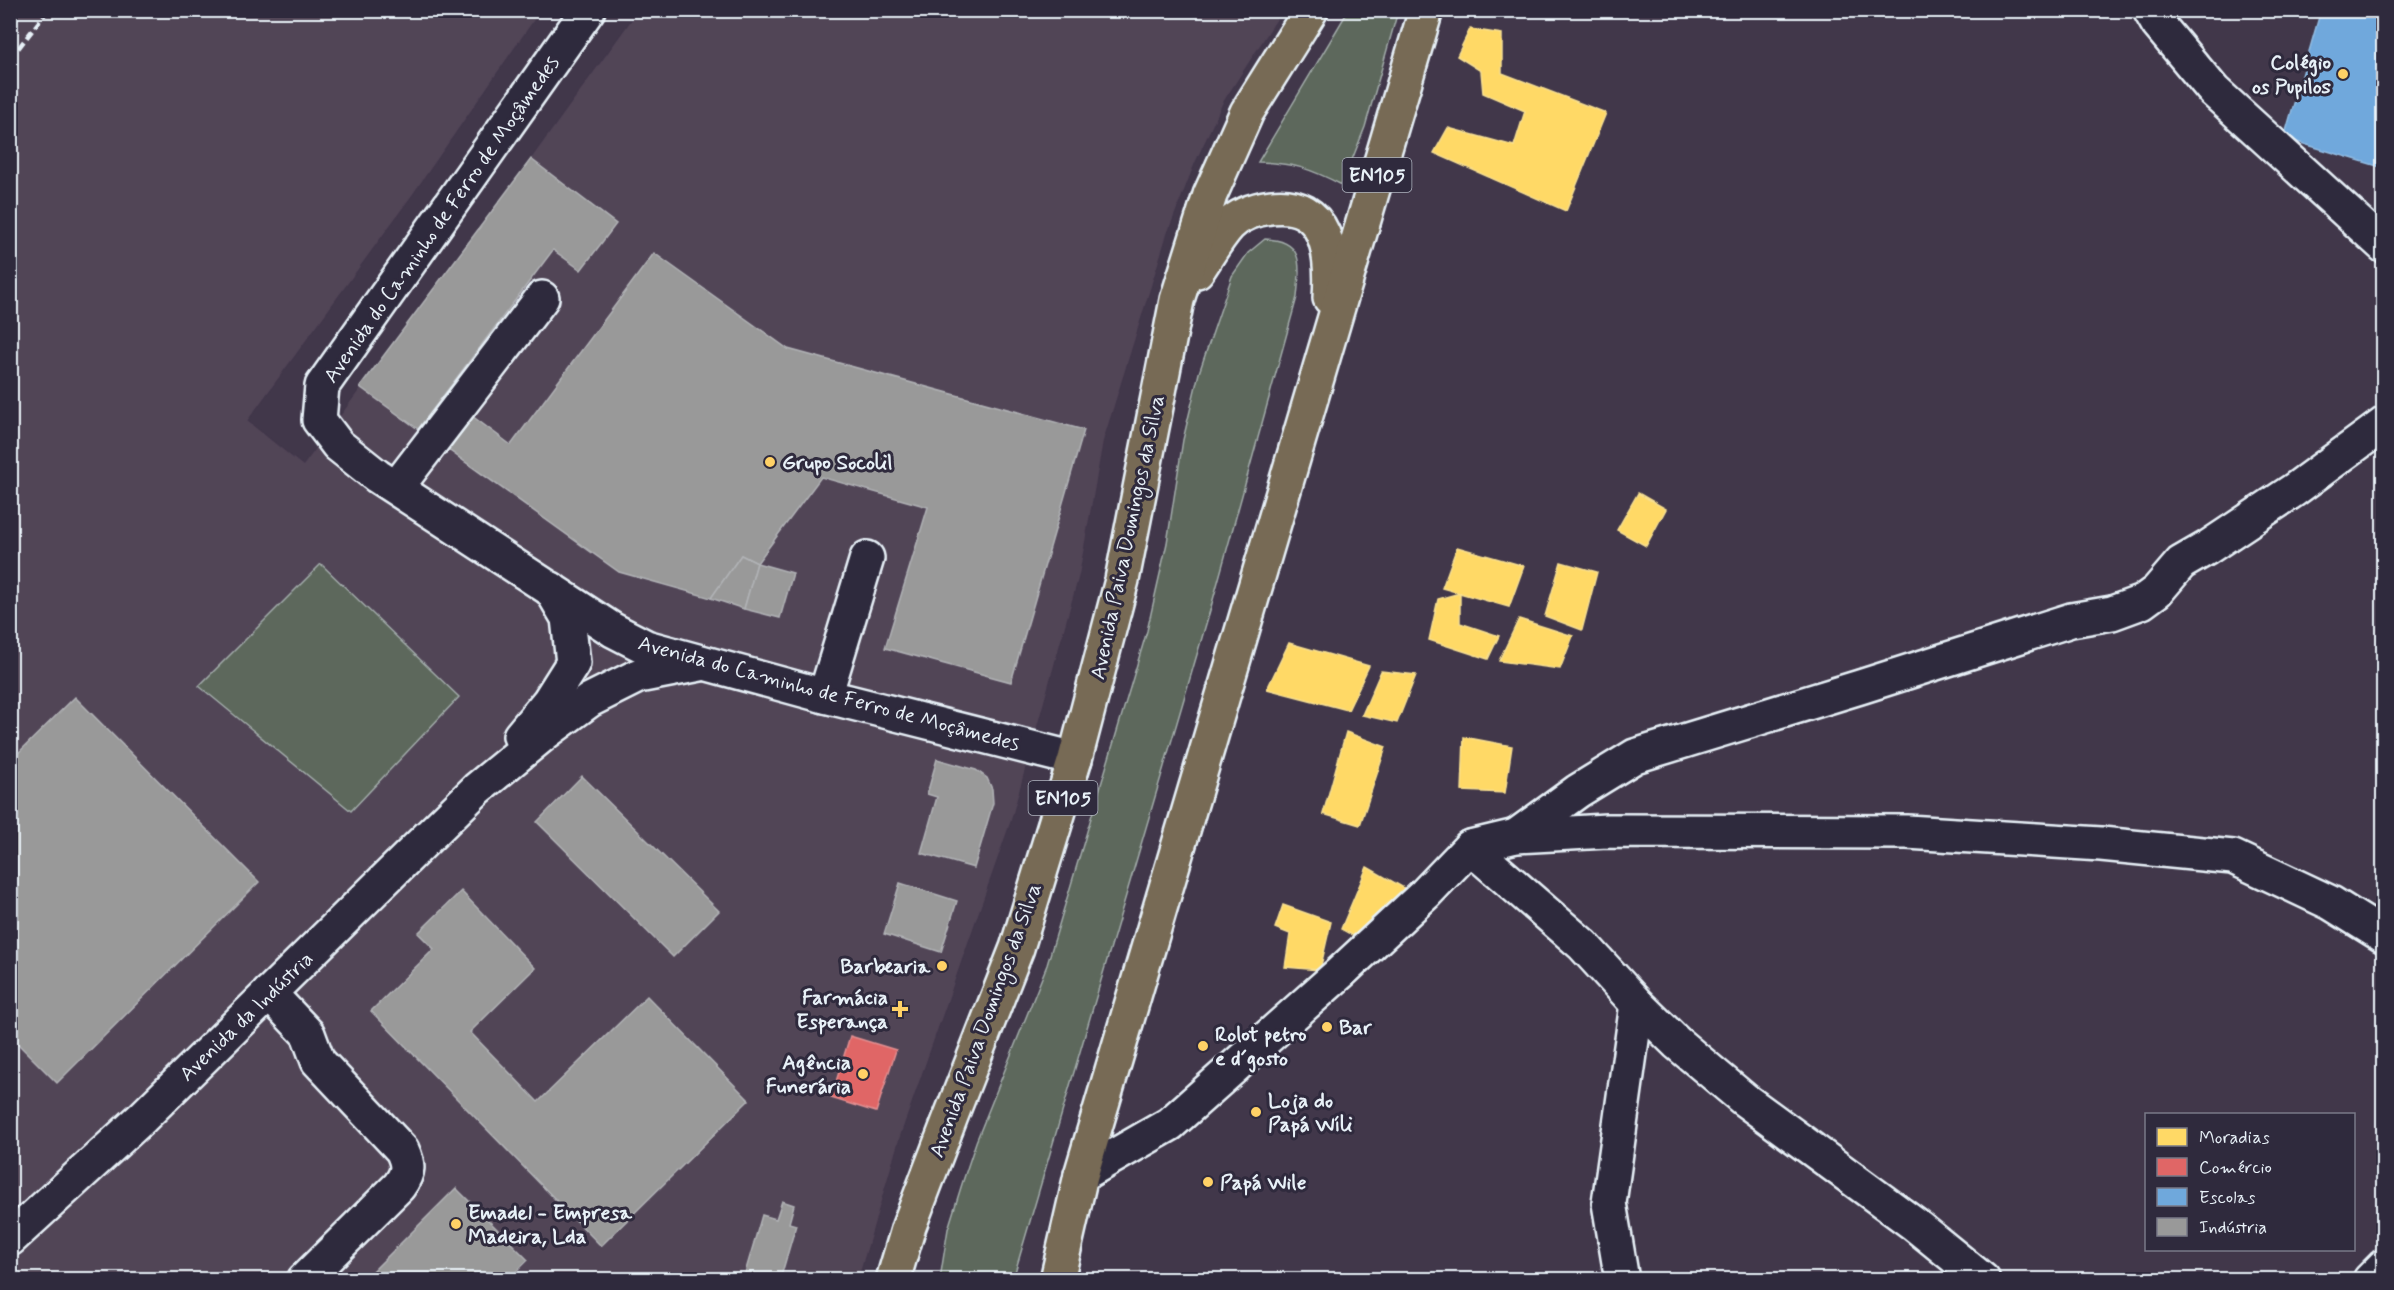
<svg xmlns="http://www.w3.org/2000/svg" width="2394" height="1290" viewBox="0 0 2394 1290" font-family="Mynerve,sans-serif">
	<rect width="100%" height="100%" fill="#41374a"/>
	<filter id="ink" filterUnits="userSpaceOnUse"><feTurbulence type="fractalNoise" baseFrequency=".0167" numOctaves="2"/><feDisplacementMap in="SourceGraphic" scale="12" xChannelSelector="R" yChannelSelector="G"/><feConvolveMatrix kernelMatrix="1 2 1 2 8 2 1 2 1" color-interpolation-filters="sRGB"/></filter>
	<g filter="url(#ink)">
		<polygon fill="#514457" points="10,11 540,11 412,195 247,421 303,466 531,159 638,11 1282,11 1223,102 1194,165 1167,234 1103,441 1079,575 1011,820 900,1136 858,1279 11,1279"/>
		<g fill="#5d685c" stroke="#a2acaa" stroke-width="1.5">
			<path d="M1348,11H1398L1365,127L1342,185C1311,169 1295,163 1258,162Z"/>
			<path d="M1265,239C1305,240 1300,266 1297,297L1211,607L1013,1279H940L948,1229L962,1184L976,1142L1047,965L1147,631L1167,543L1183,440L1199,373L1232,276L1248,253Z"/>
			<polygon points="321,564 459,697 351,811 199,686"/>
		</g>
		<g fill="#ffd966" stroke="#f8e092" stroke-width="1.5">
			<polygon points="1470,29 1502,34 1502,73 1606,113 1566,211 1434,153 1448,128 1514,146 1525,111 1483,93 1481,71 1457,56"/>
			<polygon points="1638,493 1666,509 1646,546 1617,530"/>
			<polygon points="1457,547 1524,566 1509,607 1442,588"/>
			<polygon points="1561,562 1597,572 1582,630 1545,616"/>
			<polygon points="1460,593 1460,623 1499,636 1488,659 1429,640 1438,599"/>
			<polygon points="1519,619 1573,636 1560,669 1499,661"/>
			<polygon points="1289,643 1369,666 1348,710 1267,689"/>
			<polygon points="1381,671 1416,675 1397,723 1362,715"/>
			<polygon points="1346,732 1386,747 1360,825 1323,814"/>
			<polygon points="1464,737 1512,746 1505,793 1462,791"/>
			<polygon points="1367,867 1409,891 1363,941 1341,929"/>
			<polygon points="1283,905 1331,922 1320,970 1285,967 1290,934 1275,928"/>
		</g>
		<polygon fill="#e06666" stroke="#e29092" stroke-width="1.5" points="850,1036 896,1050 876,1112 831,1098"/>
		<polygon fill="#6fa8dc" stroke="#93bee4" stroke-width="1.5" points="2321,10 2384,10 2384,168 2284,138"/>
		<g fill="#999" stroke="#b1b3b6" stroke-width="1.5">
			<polygon points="531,159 616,224 581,270 553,250 418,429 360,387"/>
			<polygon points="654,253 788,349 1084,430 1011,682 885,648 928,507 821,477 757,563 741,555 711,598 619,572 443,446 468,413 511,445"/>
			<polygon points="741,555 757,563 744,609 711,598"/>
			<polygon points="757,563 793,573 780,618 744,609"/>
			<polygon points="75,697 259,882 57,1083 10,1036 10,761"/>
			<polygon points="937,759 976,770 987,778 992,789 993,803 974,868 921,853 937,797 927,794"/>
			<polygon points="582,776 719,911 673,957 537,822"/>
			<polygon points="900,883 957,901 941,952 884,934"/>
			<polygon points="461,891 535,968 470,1032 538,1102 647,996 749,1100 601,1246 371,1011 434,949 418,933"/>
			<polygon points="456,1188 528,1260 508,1280 364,1280"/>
			<polygon points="782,1201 794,1205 789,1223 796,1225 780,1280 743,1280 762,1215 776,1219"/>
		</g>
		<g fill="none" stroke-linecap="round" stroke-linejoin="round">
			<g stroke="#e8f1f8" stroke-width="38">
				<g id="minor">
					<polyline points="588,10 322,386 319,420 338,445 377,476 613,630 646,647 825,696 1075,759"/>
					<polyline points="2150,10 2158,24 2214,91 2384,246"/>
					<polyline points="397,487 542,298"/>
					<polyline points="825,696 867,558"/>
					<polyline points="520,736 549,701 573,663 568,618 551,589"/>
					<polyline points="1516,836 1578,791 1635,756 1860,687 2071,620 2112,613 2142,602 2157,591 2181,563 2207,548 2294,490 2384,424"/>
					<polyline points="1470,847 1583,945 1637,1004 1677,1043 1745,1100 1914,1224 1983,1280"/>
					<path d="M269,993L308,1034L318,1061L402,1150C409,1165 409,1172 399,1186L304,1280"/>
					<polyline points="1081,1175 1170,1124 1340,973 1425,894 1470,847 1516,836 1607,831 1907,832 2101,844 2233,857 2331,903 2384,936"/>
					<polyline points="10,1239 142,1118 477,789 545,733 590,700 638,676 700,664"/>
					<polyline points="1622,1280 1609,1203 1637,1004"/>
					<polyline points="2370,1280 2384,1266"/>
				</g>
			</g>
			<g stroke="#e8f1f8" stroke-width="38">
				<g id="major">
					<path d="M1197,271C1207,257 1217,238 1229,225C1240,214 1256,209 1271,207C1328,200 1333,255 1330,298"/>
					<polyline points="893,1280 909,1226 951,1116 1017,948 1075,759 1122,580 1177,300 1210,195 1247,112 1311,10"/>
					<polyline points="1057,1280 1081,1175 1426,10"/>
				</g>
			</g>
			<use href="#minor" stroke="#2f2a3d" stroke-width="33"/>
			<use href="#major" stroke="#776a54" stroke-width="33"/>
			<polyline stroke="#e8f1f8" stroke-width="4.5" stroke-dasharray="9 4.5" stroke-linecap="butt" points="10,59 48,10"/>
		</g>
	</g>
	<g fill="#ffd166" stroke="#2f2a3d" stroke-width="2">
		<circle cx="2343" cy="74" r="6"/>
		<circle cx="770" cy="462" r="6"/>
		<circle cx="942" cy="966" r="6"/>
		<path d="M897 1000h6v6h6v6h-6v6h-6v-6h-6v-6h6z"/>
		<circle cx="1327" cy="1027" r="6"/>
		<circle cx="1203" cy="1046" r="6"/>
		<circle cx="863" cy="1074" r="6"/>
		<circle cx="1256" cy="1112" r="6"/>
		<circle cx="1208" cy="1182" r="6"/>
		<circle cx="456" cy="1224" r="6"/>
	</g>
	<g text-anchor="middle" stroke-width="6" stroke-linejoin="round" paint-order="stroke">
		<g fill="#2f2a3d" stroke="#b0b5c0" stroke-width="1.5">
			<rect x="1342.5" y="158" width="69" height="34" rx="4.5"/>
			<rect x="1028.5" y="781" width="69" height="34" rx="4.5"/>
		</g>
		<g font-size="20" font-weight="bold" fill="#e8f1f8">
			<text x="1377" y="182">EN105</text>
			<text x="1063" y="805">EN105</text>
		</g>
		<g font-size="21" font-weight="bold" fill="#e8f1f8" stroke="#2f2a3d" text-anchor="start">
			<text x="2331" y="69" text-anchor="end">Colégio<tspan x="2331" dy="24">os Pupilos</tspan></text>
			<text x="782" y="469">Grupo Socolil</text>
			<text x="930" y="973" text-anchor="end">Barbearia</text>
			<text x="888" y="1004" text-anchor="end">Farmácia<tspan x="888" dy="24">Esperança</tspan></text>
			<text x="1339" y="1034">Bar</text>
			<text x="1215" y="1041">Rolot petro<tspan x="1215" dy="24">e d´gosto</tspan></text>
			<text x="851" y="1069" text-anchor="end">Agência<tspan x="851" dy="24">Funerária</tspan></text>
			<text x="1268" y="1107">Loja do<tspan x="1268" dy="24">Papá Wíli</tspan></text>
			<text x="1220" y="1189">Papá Wile</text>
			<text x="468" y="1219">Emadel - Empresa<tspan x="468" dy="24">Madeira, Lda</tspan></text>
		</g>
		<g font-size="21" fill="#e8f1f8" stroke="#2f2a3d">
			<text transform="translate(441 219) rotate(-55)" y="7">Avenida do Caminho de Ferro de Moçâmedes</text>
			<text transform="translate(1127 537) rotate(-78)" y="7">Avenida Paiva Domingos da Silva</text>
			<text transform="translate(829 693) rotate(15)" y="7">Avenida do Caminho de Ferro de Moçâmedes</text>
			<text transform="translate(246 1016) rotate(-44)" y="7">Avenida da Indústria</text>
			<text transform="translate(985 1020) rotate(-70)" y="7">Avenida Paiva Domingos da Silva</text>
		</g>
	</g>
	<rect width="2394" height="1290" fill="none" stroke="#2f2a3d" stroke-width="36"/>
	<rect x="18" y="18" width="2358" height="1254" fill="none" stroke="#e8f1f8" stroke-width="2" filter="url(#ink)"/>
	<rect x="2145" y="1113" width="210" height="138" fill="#2f2a3d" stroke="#797a88" stroke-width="1.5"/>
	<rect x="2157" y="1128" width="30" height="18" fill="#ffd966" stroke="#797a88" stroke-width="1.5"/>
	<text x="2199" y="1143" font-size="18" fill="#e8f1f8">Moradias</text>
	<rect x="2157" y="1158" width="30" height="18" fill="#e06666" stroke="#797a88" stroke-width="1.5"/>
	<text x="2199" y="1173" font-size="18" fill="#e8f1f8">Comércio</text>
	<rect x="2157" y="1188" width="30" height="18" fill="#6fa8dc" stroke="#797a88" stroke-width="1.5"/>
	<text x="2199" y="1203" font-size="18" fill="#e8f1f8">Escolas</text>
	<rect x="2157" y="1218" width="30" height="18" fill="#999999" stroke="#797a88" stroke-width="1.5"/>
	<text x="2199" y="1233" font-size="18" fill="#e8f1f8">Indústria</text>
</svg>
